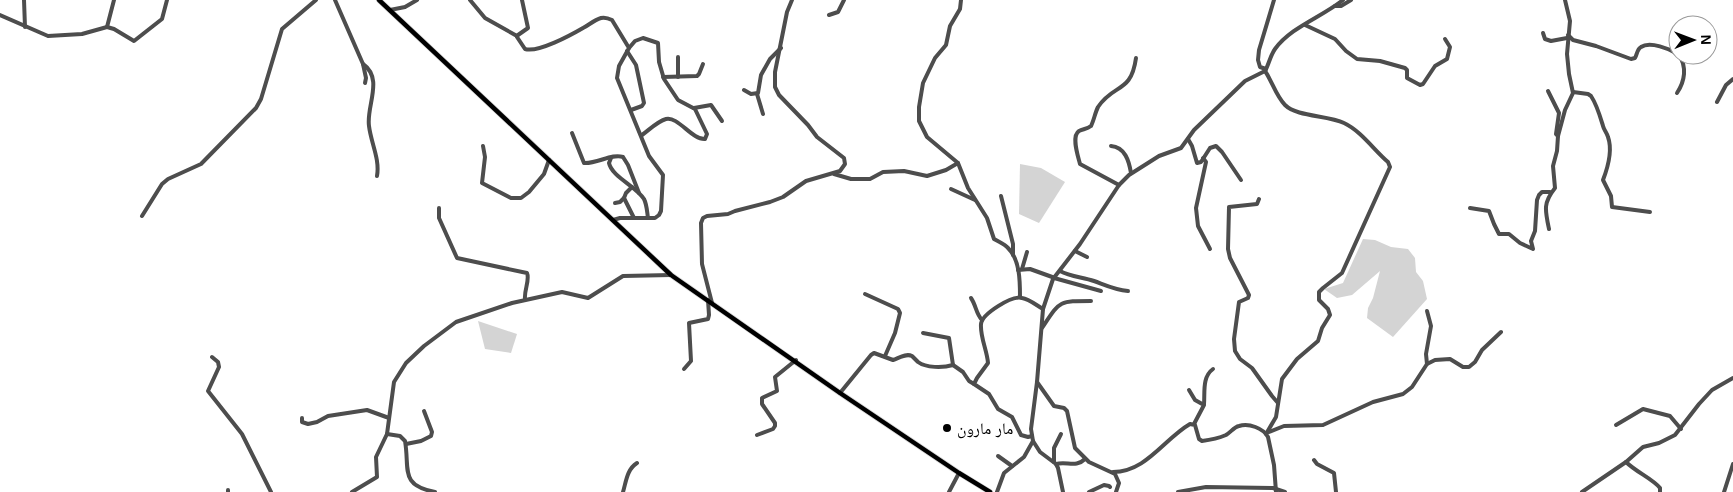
<svg xmlns="http://www.w3.org/2000/svg" width="1733" height="492" viewBox="0 0 1733 492" font-family="Arial,'Noto Naskh Arabic',sans-serif">
	<rect width="100%" height="100%" fill="#fff"/>
	<g fill="#d4d4d4">
		<polygon points="1020,164 1041,168 1065,182 1039,223 1019,214"/>
		<polygon points="1363,239 1375,240 1391,247 1408,249 1415,258 1416,272 1423,281 1427,299 1393,337 1367,318 1368,308 1373,298 1380,271 1352,295 1337,298 1324,289 1343,283"/>
		<polygon points="478,321 517,334 511,353 485,349"/>
	</g>
	<g fill="none" stroke-linecap="round" stroke-linejoin="round">
		<g stroke="#dbdbdb" stroke-width="6">
			<polyline id="major" points="379,0 671,275 840,393 959,473 990,492"/>
		</g>
		<g stroke="#4d4d4d" stroke-width="4">
			<polyline points="24,0 25,27"/>
			<path d="M335,0L363,64C384,79 366,106 369,126C371,143 380,159 377,176"/>
			<polyline points="470,0 485,18 517,36"/>
			<path d="M522,0L528,28L518,35L517,37L525,49C538,53 571,35 583,28C589,25 594,20 601,18C605,17 608,18 612,20L629,48L619,66L617,78L649,156L663,175L661,211L659,215L655,218H620L613,220"/>
			<path d="M961,0L960,9L950,26L946,45L935,58L923,83L919,107V121L927,137L958,163L968,188L987,218L994,239C999,242 1005,244 1008,248C1020,260 1020,281 1020,297"/>
			<polyline points="1335,6 1341,6 1351,0"/>
			<polyline points="390,10 405,7 417,0"/>
			<polyline points="0,15 48,36 82,34 107,27 114,29 134,41 162,19 167,0"/>
			<polyline points="829,15 838,12 844,0"/>
			<polyline points="1305,25 1335,39 1346,51 1357,59 1380,61 1405,68 1407,70 1407,78 1420,85 1423,84 1435,66 1447,59 1450,47 1445,39"/>
			<polyline points="107,27 114,0"/>
			<polyline points="1543,33 1545,39 1551,41 1567,38"/>
			<path d="M1568,35L1573,40L1596,46L1631,59L1635,58C1637,55 1637,49 1641,47C1650,41 1670,49 1678,54"/>
			<path d="M629,48L635,41L643,38L658,43L659,62L664,79L678,100L695,109L707,134L705,139C692,140 678,116 666,119C658,121 649,130 642,135"/>
			<polyline points="627,51 636,65 644,103 642,106 631,110"/>
			<polyline points="363,64 366,78 365,83"/>
			<polyline points="1266,69 1260,67 1258,60 1259,50 1274,0"/>
			<path d="M1265,71C1272,81 1276,96 1285,105C1297,117 1328,115 1344,123C1361,131 1374,150 1388,162L1390,167L1342,273L1323,288L1319,292V300L1328,309L1330,315L1322,328L1318,341L1297,359L1282,379L1276,417L1266,434"/>
			<polyline points="663,77 697,76 699,74 703,64"/>
			<polyline points="678,77 678,57"/>
			<polyline points="744,90 751,94 758,93 761,75 770,59 781,48"/>
			<polyline points="1548,91 1559,113 1556,134 1558,136"/>
			<path d="M1573,92L1588,94L1591,96C1597,105 1600,116 1603,126C1604,130 1607,133 1608,137C1613,151 1608,167 1603,180L1611,196L1612,207L1650,212"/>
			<path d="M1677,93C1685,81 1687,67 1679,55"/>
			<polyline points="757,94 763,114"/>
			<polyline points="1717,102 1726,85 1733,79"/>
			<polyline points="694,108 711,105 722,121"/>
			<path d="M572,133L584,163C597,164 612,153 623,157L628,165L639,193"/>
			<polyline points="1188,139 1192,146 1197,163 1201,162 1210,148 1216,146 1222,152 1241,180"/>
			<polyline points="483,146 485,157 482,183 511,198 521,198 529,192 544,174 549,160"/>
			<path d="M1111,146C1125,147 1129,161 1131,173"/>
			<path d="M611,158L609,163C612,177 636,186 644,199C647,205 647,212 648,218"/>
			<polyline points="1203,158 1206,162 1196,208 1198,226 1210,249"/>
			<polyline points="834,174 851,179 870,179 883,172 904,171 927,176 946,170 958,163"/>
			<path d="M1119,185L1080,164C1078,156 1071,136 1079,131C1083,129 1087,129 1091,126C1094,120 1095,113 1098,107C1114,83 1131,94 1136,58"/>
			<polyline points="632,187 626,193 624,198 634,218"/>
			<polyline points="951,189 975,200"/>
			<polyline points="1001,196 1013,244 1013,255"/>
			<polyline points="1259,199 1257,204 1229,207 1228,249 1230,258 1249,295 1248,298 1239,302 1234,339 1235,351 1240,359 1252,368 1272,396 1278,403"/>
			<polyline points="615,203 620,202 624,198"/>
			<path d="M439,208V218L457,258L527,273C530,280 524,290 525,299"/>
			<polyline points="1470,208 1489,211 1494,224 1499,234 1509,234 1520,243 1533,249 1531,241 1535,231 1537,200 1539,195 1542,192 1550,192"/>
			<polyline points="142,216 162,184 168,179 201,164 256,108 261,99 282,29 316,0"/>
			<path d="M1549,229C1545,210 1543,203 1555,188L1553,166L1557,151L1558,136L1565,110L1573,93L1569,74L1567,54L1570,21L1565,0"/>
			<polyline points="1075,251 1087,257"/>
			<polyline points="1022,269 1027,252"/>
			<polyline points="1018,270 1030,269 1055,278"/>
			<path d="M1060,271C1071,277 1083,277 1094,281C1105,285 1115,290 1128,291"/>
			<polyline points="1054,278 1101,291"/>
			<polyline points="865,294 898,309 900,313 895,333 885,356"/>
			<path d="M971,298C976,305 976,314 982,320"/>
			<polyline points="712,303 702,264 701,223 703,218 707,216 728,214 735,211 770,202 783,197 806,181 840,171 845,164 844,158 817,137 808,125 779,95 775,87 775,72 787,12 792,0"/>
			<path d="M1042,328C1060,301 1058,301 1091,301"/>
			<polyline points="923,333 949,338 953,365 963,372 969,381 974,384"/>
			<polyline points="212,357 218,362 219,367 208,391 242,434 271,492"/>
			<polyline points="1427,364 1426,354 1431,326 1427,311"/>
			<polyline points="684,369 691,361 689,323 708,319 709,315 708,300"/>
			<polyline points="1037,382 1054,406 1064,408 1067,411 1075,448 1089,462 1115,474 1119,483 1116,492"/>
			<polyline points="1189,390 1195,400 1204,405 1194,424"/>
			<path d="M840,393L871,355L874,353L893,360C899,358 906,353 912,356C913,357 917,361 918,362C926,368 943,368 953,365"/>
			<path d="M1204,404C1205,392 1202,377 1213,369"/>
			<polyline points="302,418 302,422 308,424 317,422 328,416 367,410 389,418"/>
			<polyline points="1616,425 1643,409 1670,416 1681,429"/>
			<polyline points="1269,432 1284,426 1323,425 1373,402 1403,394 1412,387 1427,364 1435,360 1450,359 1463,367 1469,367 1475,362 1482,350 1501,332"/>
			<path d="M387,434L400,436L405,441C410,469 399,485 435,492"/>
			<polyline points="757,435 773,429 775,426 775,423 762,404 762,398 777,391 775,377 796,360"/>
			<path d="M1032,436L1028,437L1021,435L1012,417L998,409L989,394L974,384L977,378L988,363C987,350 980,337 981,324C982,314 1012,295 1022,298C1029,299 1036,305 1043,309"/>
			<polyline points="406,444 421,441 431,436 432,432 424,411"/>
			<polyline points="998,456 1012,466"/>
			<polyline points="1314,460 1317,464 1334,473 1336,492"/>
			<polyline points="1054,462 1054,448 1061,434"/>
			<path d="M1626,462C1636,472 1653,479 1660,488V492"/>
			<path d="M1056,464C1067,461 1076,468 1085,459"/>
			<path d="M1113,472C1146,472 1164,439 1190,424L1195,425L1199,439L1202,441C1210,440 1219,438 1226,435C1231,432 1234,427 1239,426C1249,423 1263,428 1268,437L1274,465L1276,492"/>
			<polyline points="228,490 228,492"/>
			<polyline points="352,492 377,477 376,457 387,434 394,382 406,363 424,346 456,322 512,303 562,292 588,298 623,276 671,275"/>
			<path d="M623,492C626,482 627,469 637,463"/>
			<polyline points="949,492 959,473"/>
			<polyline points="997,492 1004,473 1024,457 1033,441"/>
			<path d="M1063,492L1058,468L1056,464L1040,452L1033,441L1031,429L1037,382L1043,309L1053,279L1080,244L1119,185L1129,175L1159,156L1181,148L1194,130L1245,81L1265,71C1269,64 1270,56 1275,49C1291,27 1322,17 1343,0"/>
			<polyline points="1089,492 1104,485 1109,486 1110,487"/>
			<polyline points="1178,492 1206,487 1273,488 1285,492"/>
			<polyline points="1582,492 1626,462 1643,447 1659,443 1675,435 1699,404 1712,390 1733,378"/>
			<polyline points="1724,492 1733,464"/>
		</g>
		<use href="#major" stroke="#000" stroke-width="4.5"/>
	</g>
	<circle fill="#000" stroke="#fff" stroke-width="2" cx="947" cy="428" r="5"/>
	<g text-anchor="middle" stroke-width="4" stroke-linejoin="round" paint-order="stroke">
		<g font-size="16" fill="#000" stroke="#fff" text-anchor="start">
			<text x="957" y="434">مار مارون</text>
		</g>
	</g>
	<g transform="translate(1693 40) rotate(89)"><circle r="24" fill="#ffffff" stroke="#999999"/>
	<path d="M0-4L9 19L0 12L-9 19Z" fill="#000000"/>
	<text y="-8" font-size="14" font-weight="bold" text-anchor="middle" fill="#000000">N</text>
	</g>
</svg>
